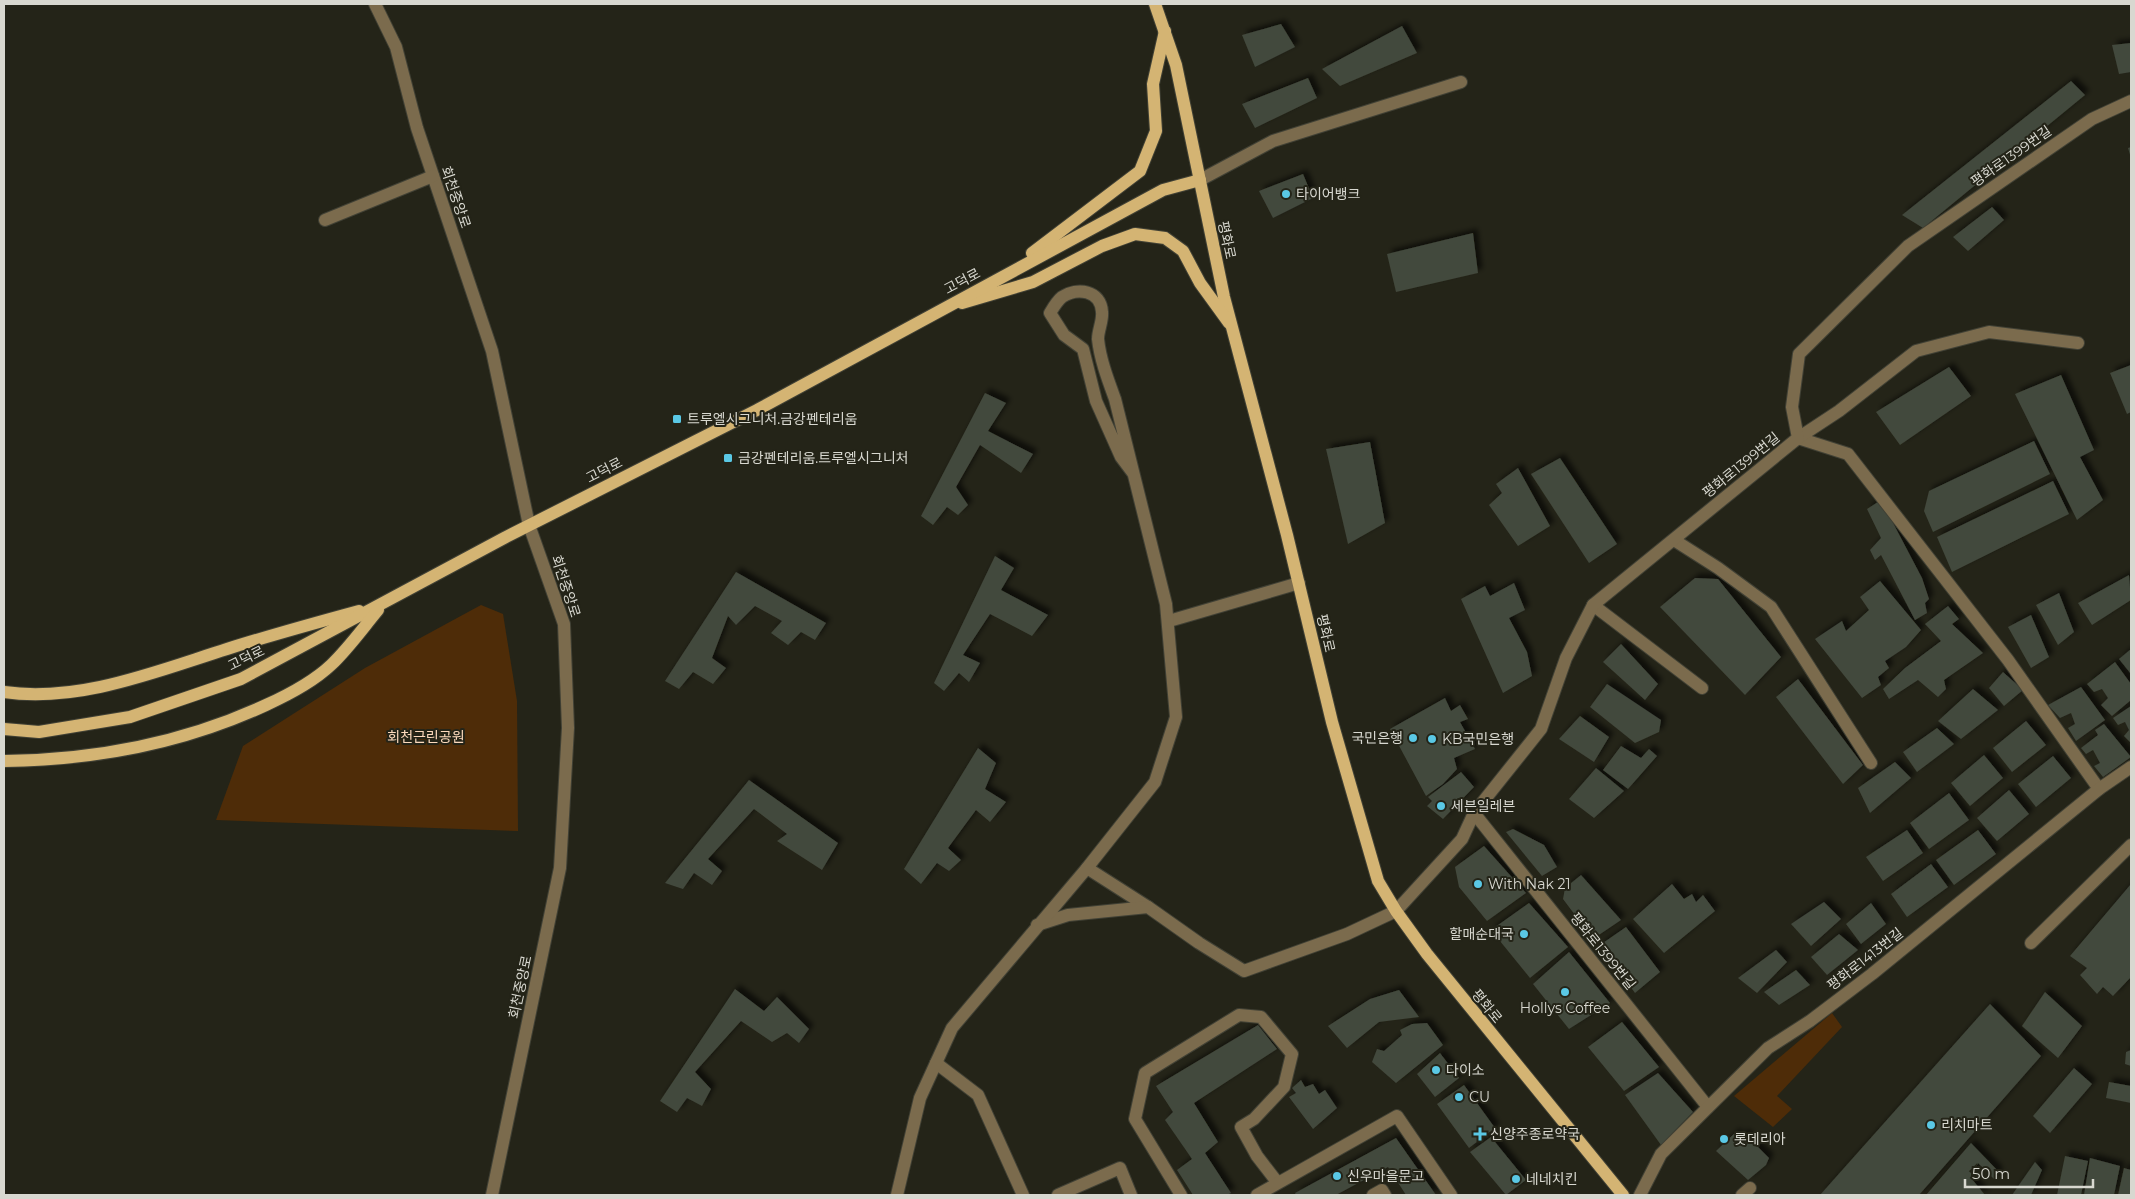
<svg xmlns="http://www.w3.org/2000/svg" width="2135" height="1199" viewBox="0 0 2135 1199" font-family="Montserrat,'Noto Sans KR',sans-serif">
	<defs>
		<filter id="shadow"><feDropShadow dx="4.5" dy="-4.5" stdDeviation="2.5" flood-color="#0009"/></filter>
	</defs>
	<rect width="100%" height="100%" fill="#242418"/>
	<g fill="#4e2c08">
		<polygon points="481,605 503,614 517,701 518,831 216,820 243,746 365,668"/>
		<polygon points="1832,1013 1842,1027 1777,1096 1792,1109 1773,1127 1734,1096"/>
	</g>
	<g fill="#42483c" filter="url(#shadow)">
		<polygon points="1281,24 1295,47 1255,67 1242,35"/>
		<polygon points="1402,26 1417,53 1340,86 1322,69"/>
		<polygon points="2131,43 2131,72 2119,74 2112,45"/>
		<polygon points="1308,78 1317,98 1255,128 1242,104"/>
		<polygon points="2071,81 2085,95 1923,228 1902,215"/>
		<polygon points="2131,147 2131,158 2128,148"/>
		<polygon points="1303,174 1313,198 1273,218 1259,191"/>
		<polygon points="1992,207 2004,220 1968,251 1953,237"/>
		<polygon points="1473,233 1478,273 1396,292 1387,254"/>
		<polygon points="2131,365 2131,412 2127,414 2110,373"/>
		<polygon points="1949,367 1971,396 1900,445 1876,412"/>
		<polygon points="2061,375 2094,450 2080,457 2103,500 2077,520 2015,394"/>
		<polygon points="985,393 1006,403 988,431 1033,454 1021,473 980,445 956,487 968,505 958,515 947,507 933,525 921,516"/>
		<polygon points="2034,441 2050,474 1933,532 1924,511 1929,491"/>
		<polygon points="1370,442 1385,523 1348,544 1326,449"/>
		<polygon points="1560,458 1617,544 1589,563 1531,474"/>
		<polygon points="1518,468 1550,526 1518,546 1489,505 1502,493 1496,484"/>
		<polygon points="2053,481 2069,514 1952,572 1937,537"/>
		<polygon points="1881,500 1922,578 1929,599 1925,603 1927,613 1915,620 1881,555 1875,560 1870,550 1881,538 1867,509"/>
		<polygon points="995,556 1014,568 1001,590 1048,615 1032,636 990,614 963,655 980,663 969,682 959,673 944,691 934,683"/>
		<polygon points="736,572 826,623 815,640 801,632 788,645 771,633 782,621 755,606 736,625 728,616 712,658 726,668 713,684 693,672 679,689 665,681"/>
		<polygon points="2129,575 2131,600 2092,625 2078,603"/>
		<polygon points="1695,578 1718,579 1781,657 1745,695 1660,607"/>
		<polygon points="1880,581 1921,630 1906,647 1885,661 1889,668 1878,677 1881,685 1862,698 1815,639 1842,621 1846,631 1869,610 1860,597"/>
		<polygon points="1514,583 1525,610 1509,618 1527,652 1532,676 1503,693 1461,599 1485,586 1490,596"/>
		<polygon points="2059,593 2074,632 2058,645 2036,605"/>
		<polygon points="1948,606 1959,619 1952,624 1983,653 1944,680 1946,689 1938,697 1918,680 1889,699 1883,689 1905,668 1941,641 1925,624"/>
		<polygon points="2031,615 2049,657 2031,668 2008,627"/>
		<polygon points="1621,644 1658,684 1645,700 1603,662"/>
		<polygon points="2131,649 2131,674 2119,659"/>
		<polygon points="2115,662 2131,684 2131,700 2112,716 2101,705 2108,698 2102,689 2094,692 2087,684"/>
		<polygon points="2003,672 2023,690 2004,706 1989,688"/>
		<polygon points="1798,679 1863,765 1843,784 1776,697"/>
		<polygon points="1607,684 1661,720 1659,732 1635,743 1590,707"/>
		<polygon points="2081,687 2105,720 2076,741 2068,728 2075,724 2071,713 2060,718 2048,705"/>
		<polygon points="1973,689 1998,710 1961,739 1938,721"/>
		<polygon points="1445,698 1451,711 1460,705 1468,719 1460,722 1475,749 1454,758 1457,769 1443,784 1426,796 1390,729"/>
		<polygon points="2131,706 2131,743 2124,736 2129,730 2125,722 2118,725 2113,718"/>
		<polygon points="1580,716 1609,737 1594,762 1559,739"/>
		<polygon points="2026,721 2046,745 2012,772 1993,748"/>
		<polygon points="2104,724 2131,757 2103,777 2094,766 2100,763 2093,750 2086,754 2081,748 2098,735 2095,730"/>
		<polygon points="1937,728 1954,744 1917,772 1903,752"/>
		<polygon points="1621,746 1641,758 1649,749 1657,756 1628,789 1603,770"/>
		<polygon points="978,748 996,763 985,789 1006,802 990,822 976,810 948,848 961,860 949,871 937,863 921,884 904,869"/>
		<polygon points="1984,755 2003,778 1970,806 1951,783"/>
		<polygon points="2053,756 2071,778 2036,807 2018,784"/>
		<polygon points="1895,762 1911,778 1870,813 1858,788"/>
		<polygon points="1596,768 1624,791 1594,818 1569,799"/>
		<polygon points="1461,772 1474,787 1443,819 1427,806 1432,801 1428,797"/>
		<polygon points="749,780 838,843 822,870 777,841 787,834 754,809 708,859 722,871 712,885 694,873 683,889 665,883"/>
		<polygon points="2009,790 2029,814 1997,841 1977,818"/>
		<polygon points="1949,793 1969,820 1929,849 1910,823"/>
		<polygon points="1513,829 1544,845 1557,867 1542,876 1506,832"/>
		<polygon points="1907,830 1923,853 1883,881 1866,857"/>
		<polygon points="1978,830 1996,854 1954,885 1936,860"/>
		<polygon points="1484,846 1526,893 1487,921 1459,887 1455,867"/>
		<polygon points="1931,864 1948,887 1907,917 1891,894"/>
		<polygon points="1581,875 1621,920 1593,939 1563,899 1565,888"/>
		<polygon points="1672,884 1684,899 1692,894 1696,902 1703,895 1715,911 1664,953 1633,919"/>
		<polygon points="2131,884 2131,977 2113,996 2103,987 2097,994 2080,975 2087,968 2070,956"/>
		<polygon points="1824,902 1841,919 1811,946 1791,924"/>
		<polygon points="1529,903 1568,947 1530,978 1491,930"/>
		<polygon points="1871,903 1886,924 1861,944 1846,924"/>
		<polygon points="1626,927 1660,972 1635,993 1600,945"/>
		<polygon points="1839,934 1858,950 1827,975 1811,957"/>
		<polygon points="1776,950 1787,962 1757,993 1738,978"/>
		<polygon points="1569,952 1610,1003 1569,1029 1533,984"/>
		<polygon points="1796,970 1810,985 1779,1005 1764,992"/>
		<polygon points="735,989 764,1011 777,997 809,1029 799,1043 787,1033 772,1042 741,1021 695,1072 711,1089 702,1106 687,1098 677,1112 660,1101"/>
		<polygon points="1399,990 1419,1017 1379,1022 1347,1048 1328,1026 1370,999"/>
		<polygon points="2045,992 2082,1026 2058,1058 2022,1026"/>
		<polygon points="1990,1004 2041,1056 1919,1195 1820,1195"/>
		<polygon points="1622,1022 1659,1067 1624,1091 1588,1047"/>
		<polygon points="1427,1023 1443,1045 1396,1083 1372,1062 1377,1049 1384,1051 1402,1035 1400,1030 1412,1024"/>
		<polygon points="1258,1025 1277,1049 1194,1103 1218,1142 1205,1153 1231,1193 1227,1195 1193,1195 1177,1170 1192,1159 1165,1120 1173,1112 1156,1086"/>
		<polygon points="2131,1050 2131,1066 2125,1064 2126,1052"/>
		<polygon points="1440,1053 1459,1078 1435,1097 1417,1074"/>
		<polygon points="2074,1068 2092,1084 2050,1133 2033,1116"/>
		<polygon points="1658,1073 1693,1112 1661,1145 1625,1095"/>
		<polygon points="1301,1080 1305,1087 1313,1084 1319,1094 1325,1090 1337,1108 1313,1129 1289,1097 1296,1093 1292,1088"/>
		<polygon points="2109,1082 2131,1086 2131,1103 2106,1098"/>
		<polygon points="1464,1085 1495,1128 1469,1148 1437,1104"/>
		<polygon points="1736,1132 1739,1138 1744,1133 1769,1158 1766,1165 1748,1180 1716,1151"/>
		<polygon points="1491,1137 1526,1180 1506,1195 1470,1152"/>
		<polygon points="1396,1138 1436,1195 1406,1195 1388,1167 1336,1195 1296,1195 1295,1193"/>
		<polygon points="1971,1143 1998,1171 1996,1181 1978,1163 1971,1178 1985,1195 1926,1195"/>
		<polygon points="2065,1156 2088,1161 2081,1195 2057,1195"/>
		<polygon points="2090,1158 2120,1166 2114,1195 2084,1195"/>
		<polygon points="2035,1162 2042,1170 2031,1195 2012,1195"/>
		<polygon points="2124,1168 2131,1170 2131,1195 2118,1195"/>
	</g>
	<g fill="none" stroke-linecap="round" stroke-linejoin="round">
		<g stroke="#414135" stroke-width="14">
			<g id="minor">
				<polyline points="375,4 396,47 417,128 492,351 529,525 564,624 568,728 560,868 492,1195"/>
				<polyline points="1200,180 1273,141 1461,82"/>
				<polyline points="325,220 433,176"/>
				<polyline points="1798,438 1848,454 2008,660 2099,789"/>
				<polyline points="1798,438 1839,411 1916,351 1989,332 2078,343"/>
				<polyline points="1674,540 1718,568 1771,607 1871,763"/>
				<polyline points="1593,605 1702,688"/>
				<polyline points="1169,621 1299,583"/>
				<polyline points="1474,813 1708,1107"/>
				<polyline points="1087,868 1148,907"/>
				<polyline points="1037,925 1068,915 1148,907 1199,943 1244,971 1347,934 1396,911 1462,839 1474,813 1541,729 1566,658 1593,605 1798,438 1792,407 1799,354 1908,246 2092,119 2131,101"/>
				<polyline points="2031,943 2131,845"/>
				<polyline points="936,1063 978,1095 1023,1195"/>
				<path d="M897,1195L920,1098L952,1028L1087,868L1155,782L1176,717L1166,604L1115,399C1108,380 1100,359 1098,339C1098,330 1103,321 1102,312C1101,290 1077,287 1062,297C1057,301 1053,308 1050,313L1064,335L1083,349L1096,401L1121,457L1133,473"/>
				<polyline points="1058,1195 1120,1168 1131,1195"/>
				<polyline points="1181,1195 1135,1119 1145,1073 1239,1015 1261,1017 1292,1054 1284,1087 1254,1119 1241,1127 1257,1156 1277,1182"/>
				<polyline points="1257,1195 1397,1116 1451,1195"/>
				<polyline points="1373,1195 1382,1190 1385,1195"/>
				<polyline points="1640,1195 1661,1154 1768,1048 1810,1021 1872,974 2099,789 2131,767"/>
				<polyline points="1742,1195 1750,1188"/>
			</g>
		</g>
		<g stroke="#414135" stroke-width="14">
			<g id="major">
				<polyline points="1155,4 1176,65 1224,297 1287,535 1332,722 1378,881 1396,911 1427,954 1623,1195"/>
				<polyline points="1032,253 1140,171 1156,131 1153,84 1165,31"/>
				<polyline points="962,303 1033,282 1102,246 1135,234 1165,238 1183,251 1200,283 1229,323"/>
				<path d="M4,692C79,703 157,671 227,649C271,635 315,623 359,611"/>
				<polyline points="4,729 39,732 130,717 241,679 506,537 757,410 1163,190 1200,180"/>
				<path d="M4,761C95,760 184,743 266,705C288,695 313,682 331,665C348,649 363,628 378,610"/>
			</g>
		</g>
		<use href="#minor" stroke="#7b6b4d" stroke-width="12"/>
		<use href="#major" stroke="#d4b473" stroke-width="12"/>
	</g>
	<g fill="#5ac8e5" stroke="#242418" stroke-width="2">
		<circle cx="1286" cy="194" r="5"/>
		<rect x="672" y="414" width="10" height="10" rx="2.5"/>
		<rect x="723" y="453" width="10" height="10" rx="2.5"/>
		<circle cx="1413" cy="738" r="5"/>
		<circle cx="1432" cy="739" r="5"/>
		<circle cx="1441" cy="806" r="5"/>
		<circle cx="1478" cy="884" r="5"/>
		<circle cx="1524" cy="934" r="5"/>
		<circle cx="1565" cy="992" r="5"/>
		<circle cx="1436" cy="1070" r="5"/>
		<circle cx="1459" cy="1097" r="5"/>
		<circle cx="1931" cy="1125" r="5"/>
		<path d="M1477.5 1126.5h5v5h5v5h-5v5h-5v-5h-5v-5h5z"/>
		<circle cx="1724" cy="1139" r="5"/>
		<circle cx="1337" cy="1176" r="5"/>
		<circle cx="1516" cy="1179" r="5"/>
	</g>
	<g text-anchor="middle" stroke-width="4" stroke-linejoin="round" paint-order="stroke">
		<g font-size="14" fill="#d8d8d0" stroke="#242418">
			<text transform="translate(2011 156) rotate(-35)" y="5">평화로1399번길</text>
			<text transform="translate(456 197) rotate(71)" y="5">회천중앙로</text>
			<text transform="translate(1227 240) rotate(78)" y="5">평화로</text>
			<text transform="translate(962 281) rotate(-28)" y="5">고덕로</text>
			<text transform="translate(1741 465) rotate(-39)" y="5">평화로1399번길</text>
			<text transform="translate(604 470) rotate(-27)" y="5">고덕로</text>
			<text transform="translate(566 586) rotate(72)" y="5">회천중앙로</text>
			<text transform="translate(1326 633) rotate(77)" y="5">평화로</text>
			<text transform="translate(246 658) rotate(-26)" y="5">고덕로</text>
			<text transform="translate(1603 951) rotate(51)" y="5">평화로1399번길</text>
			<text transform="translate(1865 959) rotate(-38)" y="5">평화로1413번길</text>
			<text transform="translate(520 987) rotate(-78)" y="5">회천중앙로</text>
			<text transform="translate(1487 1006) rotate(51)" y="5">평화로</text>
		</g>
		<g font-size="14" fill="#d8d8d0" stroke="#242418" text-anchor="start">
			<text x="1296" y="199">타이어뱅크</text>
			<text x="687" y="424">트루엘시그니처.금강펜테리움</text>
			<text x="738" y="463">금강펜테리움.트루엘시그니처</text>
			<text x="1403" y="743" text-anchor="end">국민은행</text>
			<text x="1442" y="744">KB국민은행</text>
			<text x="1451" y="811">세븐일레븐</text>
			<text x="1488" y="889">With Nak 21</text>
			<text x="1514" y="939" text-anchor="end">할매순대국</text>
			<text x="1565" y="1013" text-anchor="middle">Hollys Coffee</text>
			<text x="1446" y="1075">다이소</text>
			<text x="1469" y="1102">CU</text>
			<text x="1941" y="1130">리치마트</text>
			<text x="1490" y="1139">신양주종로약국</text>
			<text x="1734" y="1144">롯데리아</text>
			<text x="1347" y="1181">신우마을문고</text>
			<text x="1526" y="1184">네네치킨</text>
		</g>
		<g font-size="14" fill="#fcd9bc" stroke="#242418">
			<text x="426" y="742">회천근린공원</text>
		</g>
	</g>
	<rect width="2135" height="1199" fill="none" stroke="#d8d8d0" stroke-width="10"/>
	<path d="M1965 1179v8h128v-8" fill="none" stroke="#d8d8d0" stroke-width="2.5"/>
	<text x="1972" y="1179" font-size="15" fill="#d8d8d0" stroke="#242418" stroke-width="4" paint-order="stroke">50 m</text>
</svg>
